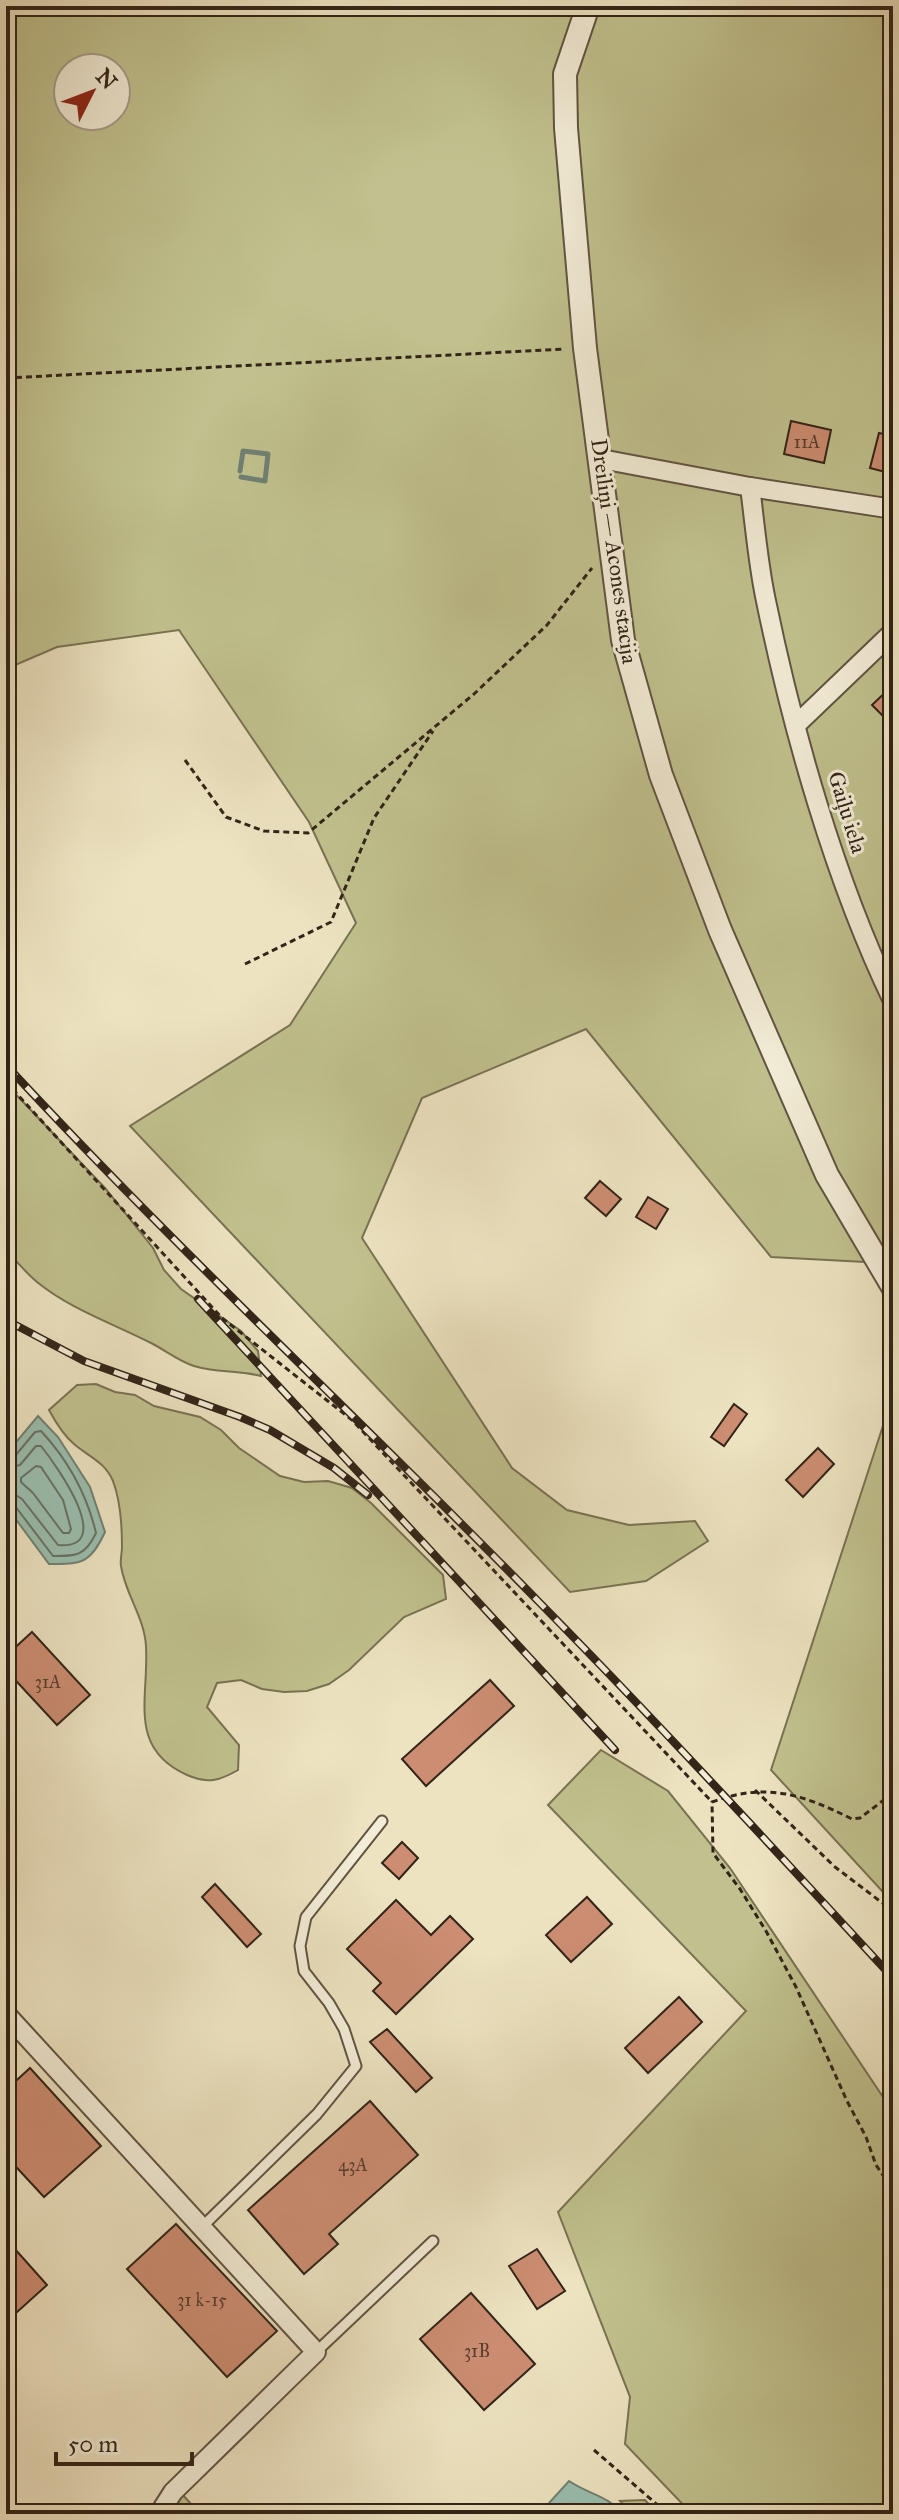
<svg xmlns="http://www.w3.org/2000/svg" width="899" height="2520" viewBox="0 0 899 2520" font-family="'IM FELL Great Primer',serif">
	<rect width="100%" height="100%" fill="#ede3c1"/>
	<filter id="stains"><feTurbulence type="fractalNoise" baseFrequency=".0025" numOctaves="4"/><feColorMatrix values="0 0 0 0 .2 0 0 0 0 .09 0 0 0 0 .02 0 0 0 .5 -.17"/></filter>
	<radialGradient id="worn" r=".72"><stop offset=".6" stop-color="#630" stop-opacity="0"/><stop offset="1" stop-color="#630" stop-opacity=".3"/></radialGradient>
	<g fill="#c0c18e" stroke="#797253" stroke-width="2" fill-rule="evenodd">
		<path d="M6,6H893V1321L884,1263L771,1257L586,1029L422,1098L362,1238L512,1468L567,1510L629,1525L695,1521L708,1541L646,1581L570,1592L130,1126L290,1025L356,923L309,822L179,630L57,647L6,669ZM68,68H116V116H68Z"/>
		<path d="M6,1084L105,1188L153,1248L164,1270L181,1289L241,1331L258,1351L261,1376C238,1370 216,1373 194,1366C178,1361 165,1350 151,1343C112,1323 70,1309 37,1282C26,1273 17,1261 6,1251Z"/>
		<path d="M96,1384L115,1392L135,1395L154,1406L200,1417L221,1430L239,1448L280,1476L304,1482L328,1481L352,1488L371,1503L443,1575L446,1599L404,1617L349,1670L329,1684L307,1691L284,1692L262,1689L241,1680L217,1683L207,1707L239,1745L238,1770C219,1781 208,1784 187,1775C127,1748 149,1698 146,1647C145,1618 125,1594 121,1566C120,1560 122,1553 122,1547C122,1525 121,1502 113,1481C105,1462 89,1457 74,1444C63,1435 56,1423 49,1410L77,1385Z"/>
		<polygon points="893,1395 893,1903 771,1770"/>
		<polygon points="601,1750 668,1791 730,1868 893,2112 893,2514 692,2514 625,2444 630,2397 558,2212 746,2011 548,1805"/>
		<polygon points="182,2494 200,2514 171,2514"/>
		<polygon points="645,2500 658,2514 632,2514 620,2501"/>
	</g>
	<g fill="#9abeaf" stroke="#708073" stroke-width="2">
		<path d="M38,1416L58,1437L90,1487L105,1532C90,1564 82,1564 49,1564L6,1506V1454Z"/>
		<path d="M569,2481C590,2495 607,2495 623,2514H539Z"/>
	</g>
	<g fill="none" stroke-linecap="round" stroke-linejoin="round">
		<g stroke="#667164" stroke-width="2">
			<path d="M6,1458L15,1456L35,1432L41,1431C68,1460 87,1495 96,1533C85,1556 77,1556 53,1556L15,1506L6,1503"/>
			<polygon points="36,1466 41,1467 63,1500 71,1529 69,1533 63,1533 33,1493 21,1482 21,1478"/>
			<path d="M6,1468L20,1465L36,1446H41C57,1466 117,1550 58,1545L22,1499L14,1494L6,1493"/>
		</g>
		<polyline stroke="#708073" stroke-width="5" points="240,471 243,451 268,454 265,481 241,477"/>
	</g>
	<g fill="#cc8d72" stroke="#322418" stroke-width="2">
		<polygon points="791,421 831,430 824,463 784,454"/>
		<polygon points="879,433 893,436 893,474 870,468"/>
		<polygon points="893,685 893,726 872,705"/>
		<polygon points="600,1181 621,1199 606,1216 585,1198"/>
		<polygon points="648,1197 668,1209 656,1229 636,1217"/>
		<polygon points="734,1404 747,1414 724,1446 711,1437"/>
		<polygon points="818,1448 834,1464 803,1497 786,1480"/>
		<polygon points="32,1632 90,1695 57,1725 6,1670 6,1656"/>
		<polygon points="490,1680 514,1706 426,1786 402,1759"/>
		<polygon points="402,1842 418,1858 399,1879 382,1863"/>
		<polygon points="215,1884 261,1934 247,1947 202,1897"/>
		<polygon points="587,1897 612,1924 571,1962 546,1935"/>
		<polygon points="396,1900 431,1935 450,1916 473,1939 396,2014 373,1991 381,1983 347,1949"/>
		<polygon points="679,1997 702,2022 648,2073 625,2048"/>
		<polygon points="387,2029 432,2078 416,2092 370,2042"/>
		<polygon points="30,2068 101,2146 44,2197 6,2156 6,2090"/>
		<polygon points="370,2101 418,2155 329,2234 338,2244 304,2274 248,2210"/>
		<polygon points="176,2224 277,2331 227,2377 127,2269"/>
		<polygon points="6,2239 47,2285 6,2322"/>
		<polygon points="537,2249 565,2291 537,2309 509,2266"/>
		<polygon points="471,2293 535,2364 484,2410 420,2339"/>
	</g>
	<g fill="none" stroke-linecap="round" stroke-linejoin="round">
		<g stroke="#615442" stroke-width="13">
			<g id="service">
				<polyline points="202,2227 317,2114 356,2066 344,2029 329,2003 304,1971 300,1946 306,1917 382,1821"/>
				<polyline points="316,2352 433,2241"/>
			</g>
		</g>
		<g stroke="#615442" stroke-width="22">
			<g id="minor">
				<polyline points="601,459 750,487"/>
				<path d="M893,509L750,487C755,525 758,564 766,601C793,732 835,881 893,1001"/>
				<polyline points="797,724 893,632"/>
				<polyline points="6,2014 316,2352 173,2492 159,2514"/>
			</g>
		</g>
		<g stroke="#615442" stroke-width="26">
			<polyline id="tertiary" points="588,6 565,74 566,128 585,348 623,640 661,775 720,930 827,1175 893,1287"/>
		</g>
		<g stroke="#322418" stroke-width="3" stroke-dasharray="6 4" stroke-linecap="butt">
			<polyline points="6,378 565,349"/>
			<polyline points="185,760 226,817 264,831 308,833 474,694 547,625 592,568"/>
			<polyline points="245,964 331,922 374,818 433,731"/>
			<polyline points="6,1082 222,1318 352,1420 712,1802"/>
			<polyline points="755,1790 835,1867 893,1911"/>
			<path d="M893,1793L860,1818L852,1819C802,1794 766,1782 712,1802L713,1853L740,1889L766,1931L796,1987L847,2101L866,2137L876,2165L893,2190"/>
			<polyline points="594,2450 668,2514"/>
		</g>
		<use href="#service" stroke="#f3edd7" stroke-width="9"/>
		<use href="#minor" stroke="#f3edd7" stroke-width="18"/>
		<use href="#tertiary" stroke="#f3edd7" stroke-width="22"/>
		<g stroke="#322418" stroke-width="8">
			<g id="rail">
				<path d="M6,1065C177,1250 362,1421 538,1601C659,1724 776,1851 893,1978"/>
				<polyline points="198,1299 615,1750"/>
				<polyline points="6,1320 84,1361 240,1417 270,1430 334,1468 368,1495"/>
			</g>
		</g>
		<use href="#rail" stroke="#f3edd7" stroke-width="5" stroke-dasharray="15" stroke-linecap="butt"/>
	</g>
	<g text-anchor="middle" stroke-width="6" stroke-linejoin="round" paint-order="stroke">
		<g font-size="18" fill="#583e2e">
			<text x="807" y="448">11A</text>
			<text x="48" y="1688">31A</text>
			<text x="353" y="2171">43A</text>
			<text x="202" y="2306">31 k-15</text>
			<text x="477" y="2357">31B</text>
		</g>
		<g font-size="22" fill="#322418" stroke="#f3edd7">
			<text transform="translate(615 551) rotate(82)" y="8">Dreiliņi — Acones stacija</text>
			<text transform="translate(848 812) rotate(73)" y="8">Gaiļu iela</text>
		</g>
	</g>
	<rect width="899" height="2520" fill="none" stroke="#ede3c1" stroke-width="32"/>
	<rect x="8" y="8" width="883" height="2504" fill="none" stroke="#322418" stroke-width="4"/>
	<rect x="16" y="16" width="867" height="2488" fill="none" stroke="#322418" stroke-width="2"/>
	<g transform="translate(92 92) rotate(48)"><circle r="38" fill="#f3edd7" stroke="#a69d8b" stroke-width="2"/>
	<path d="M0-6L14 30L0 20L-14 30Z" fill="#8f2418"/>
	<text y="-12" font-size="22" font-weight="bold" text-anchor="middle" fill="#322418">N</text>
	</g>
	<path d="M56 2452v12h136v-12" fill="none" stroke="#322418" stroke-width="4"/>
	<text x="68" y="2452" font-size="24" fill="#322418" stroke="#f3edd7" stroke-width="6" paint-order="stroke">50 m</text>
	<rect width="100%" height="100%" filter="url(#stains)"/>
	<rect width="100%" height="100%" fill="url(#worn)"/>
</svg>
